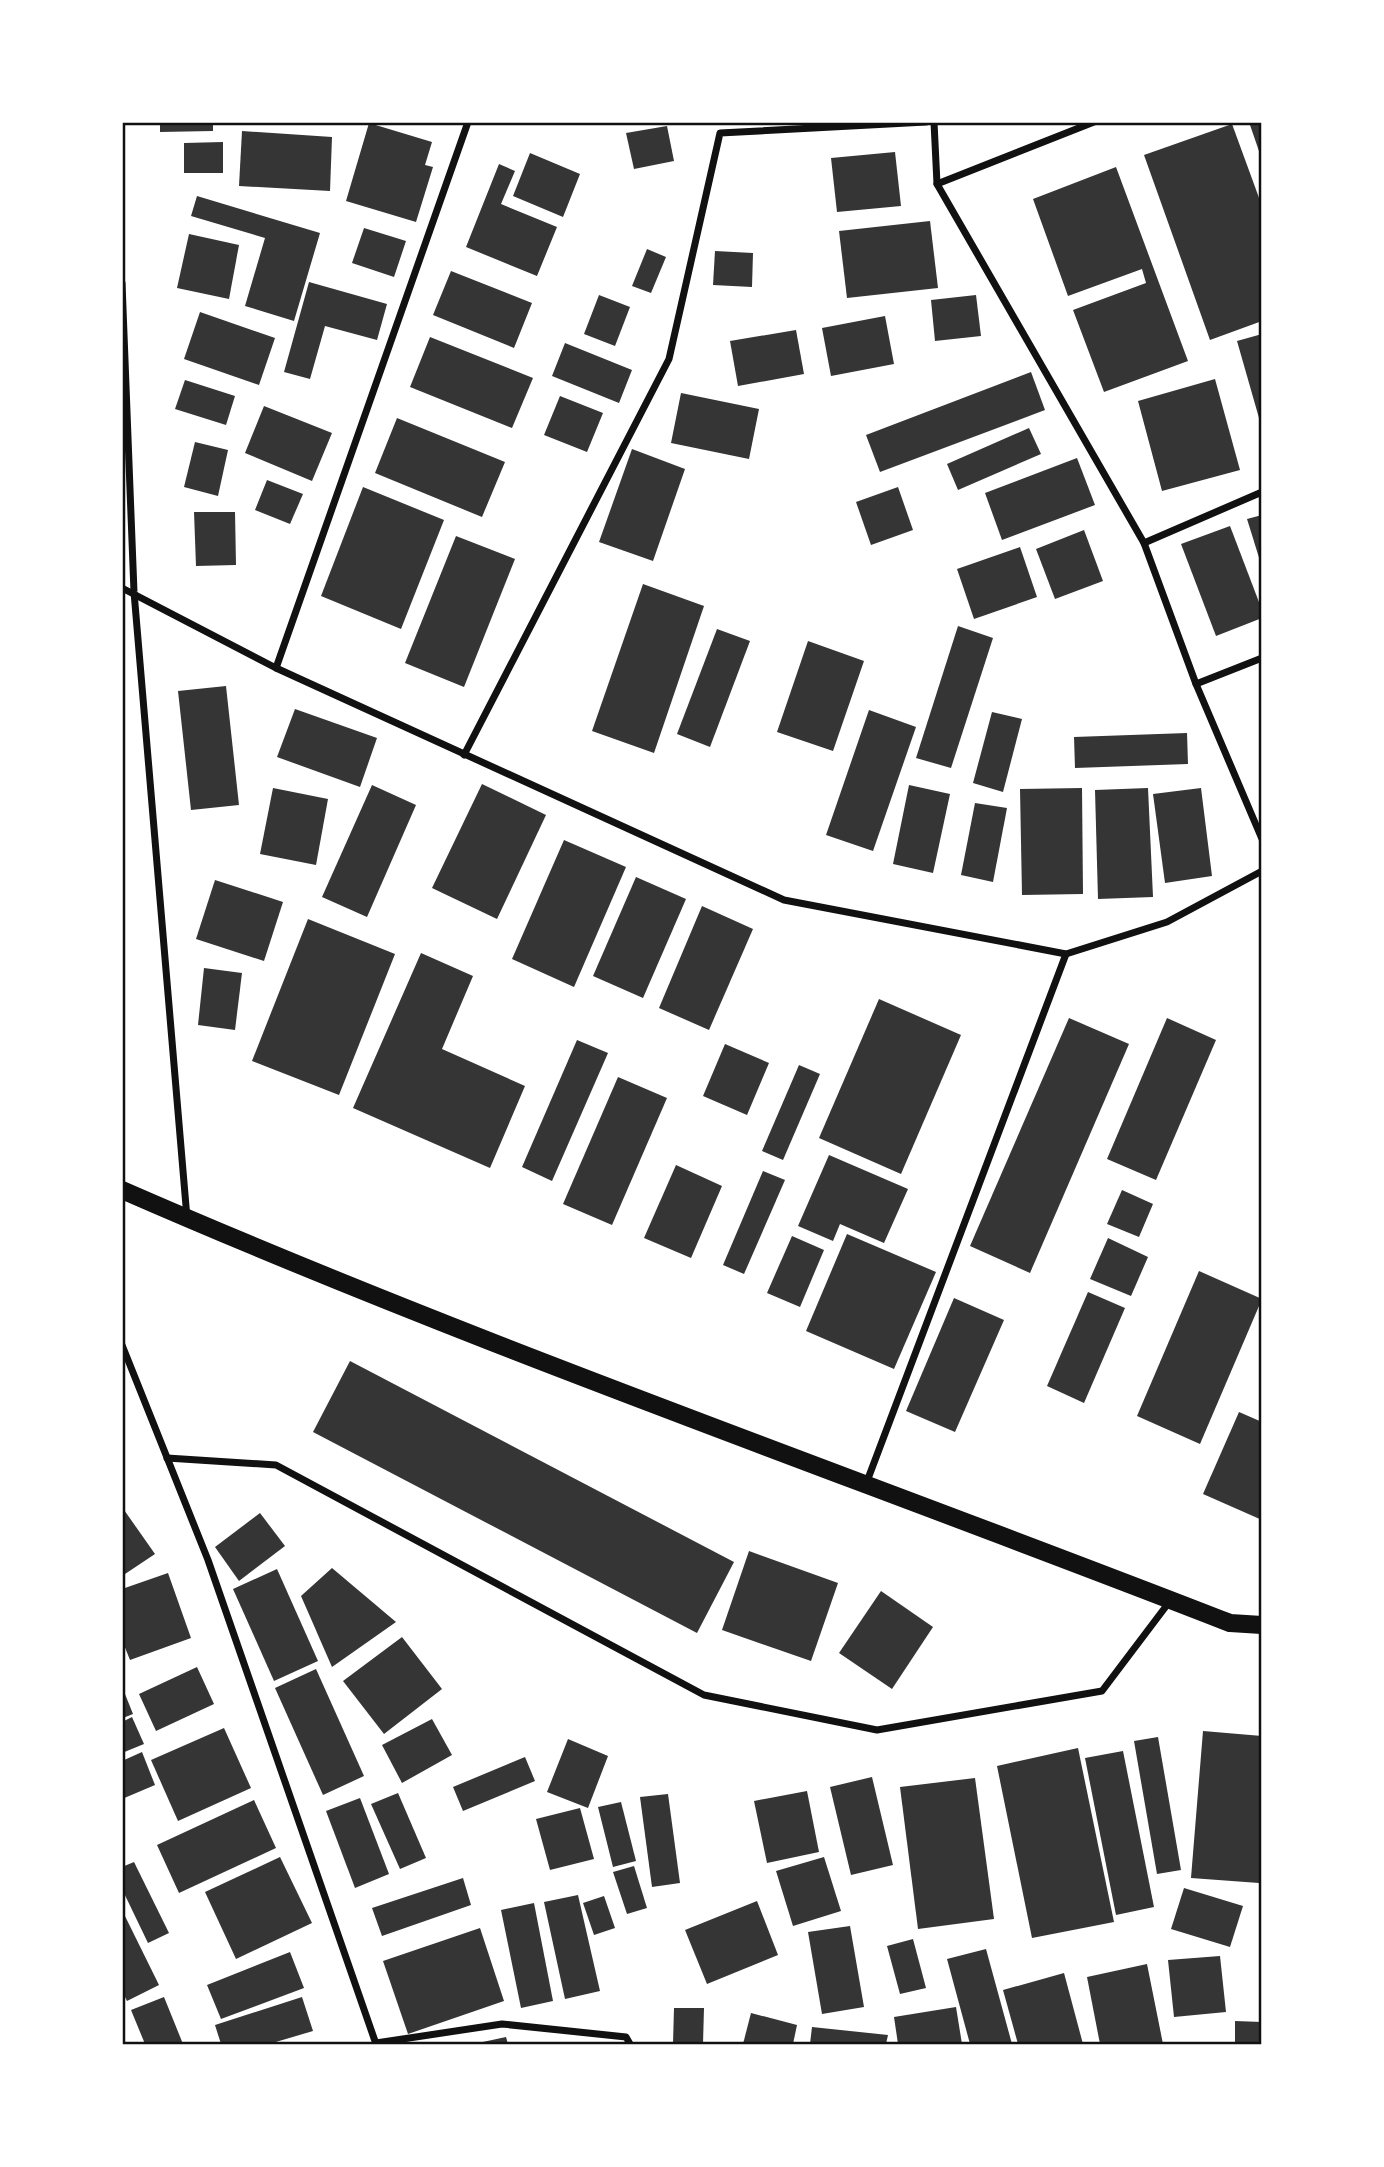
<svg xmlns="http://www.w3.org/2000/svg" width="1384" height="2167" viewBox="0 0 1384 2167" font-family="'Archivo Narrow',sans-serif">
	<rect width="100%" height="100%" fill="#fff"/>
	<g fill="#353535">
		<polygon points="160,122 213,122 213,131 160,132"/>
		<polygon points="1249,122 1262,122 1262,157 1261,157"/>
		<polygon points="369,123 432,142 425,165 433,167 416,222 346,201"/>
		<polygon points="1232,124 1262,206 1262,321 1210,340 1144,155"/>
		<polygon points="667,126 674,161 634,169 626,133"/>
		<polygon points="242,131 332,137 330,191 239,186"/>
		<polygon points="223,142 223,173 184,173 184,143"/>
		<polygon points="895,152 901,206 837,212 831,158"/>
		<polygon points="530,153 580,174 563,217 513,196"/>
		<polygon points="499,164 515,171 501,204 557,227 537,276 466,247"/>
		<polygon points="1116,167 1188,361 1104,392 1073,310 1146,283 1142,269 1068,296 1033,199"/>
		<polygon points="197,196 320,233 294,321 245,306 265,238 191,216"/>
		<polygon points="930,221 938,288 847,298 839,231"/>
		<polygon points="364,228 406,241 394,277 352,263"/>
		<polygon points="189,234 239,245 229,299 177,288"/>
		<polygon points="647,249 666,257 651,293 632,286"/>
		<polygon points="715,251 753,253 752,287 713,285"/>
		<polygon points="451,271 532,303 514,348 433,315"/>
		<polygon points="309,282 387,304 377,340 325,326 310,379 284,372"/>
		<polygon points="599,295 630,307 615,346 584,334"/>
		<polygon points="976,295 981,336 935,341 931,300"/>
		<polygon points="200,312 275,338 259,385 184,359"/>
		<polygon points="885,316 894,364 831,376 822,328"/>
		<polygon points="796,330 804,374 738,386 730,341"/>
		<polygon points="1262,334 1262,425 1261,425 1237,341"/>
		<polygon points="430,337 533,378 512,428 410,387"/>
		<polygon points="565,343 632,370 619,403 552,376"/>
		<polygon points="1031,372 1045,410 880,472 866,435"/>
		<polygon points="1215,379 1240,470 1162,491 1138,401"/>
		<polygon points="185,380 235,396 226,425 175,409"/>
		<polygon points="681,393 759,409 749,459 671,443"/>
		<polygon points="560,396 603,413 587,452 544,435"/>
		<polygon points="264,406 332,433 312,481 245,453"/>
		<polygon points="397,418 505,462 482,517 375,473"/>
		<polygon points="1029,428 1041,454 958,490 947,464"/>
		<polygon points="195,442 228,450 218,496 184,487"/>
		<polygon points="632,449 685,469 653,561 599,542"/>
		<polygon points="1077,458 1095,505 1002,540 985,493"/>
		<polygon points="267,480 303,494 290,524 255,510"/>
		<polygon points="363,487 444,520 401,629 321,596"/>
		<polygon points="898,487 913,530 871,545 856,502"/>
		<polygon points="194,512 235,512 236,565 196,566"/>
		<polygon points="1262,515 1262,564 1261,564 1247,519"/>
		<polygon points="1230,526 1262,610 1262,618 1216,636 1181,544"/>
		<polygon points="1084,530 1103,581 1055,599 1036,549"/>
		<polygon points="456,536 515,559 464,687 405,663"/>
		<polygon points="1020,547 1037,597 974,619 957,569"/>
		<polygon points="643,584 704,606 654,753 592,731"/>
		<polygon points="958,626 993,638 951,768 916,758"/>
		<polygon points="717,629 750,641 710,747 677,734"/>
		<polygon points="808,641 864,661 833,751 777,732"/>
		<polygon points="226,686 239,805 191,810 178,691"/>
		<polygon points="295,709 377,738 360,787 277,757"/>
		<polygon points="869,710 916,727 873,851 826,835"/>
		<polygon points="992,712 1022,719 1003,792 973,783"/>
		<polygon points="1187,733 1188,764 1075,768 1074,737"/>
		<polygon points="482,784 546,815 497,919 432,888"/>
		<polygon points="372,785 416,805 367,917 322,897"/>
		<polygon points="909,785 950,794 933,873 893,864"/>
		<polygon points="273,788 328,799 316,865 260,854"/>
		<polygon points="1082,788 1083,894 1022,895 1020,789"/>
		<polygon points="1148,788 1153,897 1098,899 1095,790"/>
		<polygon points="1201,788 1212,876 1165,883 1153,794"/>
		<polygon points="975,803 1007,808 993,882 961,875"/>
		<polygon points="564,840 626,867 574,987 512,959"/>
		<polygon points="636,877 686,899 643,998 593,976"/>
		<polygon points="215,880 283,902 264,961 196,939"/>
		<polygon points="702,906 753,929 709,1030 659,1008"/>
		<polygon points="308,919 395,954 339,1095 252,1061"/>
		<polygon points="421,953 473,976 442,1049 525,1086 490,1168 353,1108"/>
		<polygon points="204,968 242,973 235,1030 198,1025"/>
		<polygon points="879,999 961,1035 901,1174 819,1138"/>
		<polygon points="1069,1018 1129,1044 1030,1273 970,1246"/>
		<polygon points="1167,1018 1216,1040 1156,1180 1107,1159"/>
		<polygon points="577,1040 608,1053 552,1181 522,1167"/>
		<polygon points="725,1044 769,1063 747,1115 703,1096"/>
		<polygon points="799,1065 820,1074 783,1160 762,1151"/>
		<polygon points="618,1077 667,1098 612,1225 563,1204"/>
		<polygon points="829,1155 908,1189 884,1243 840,1224 833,1241 798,1226"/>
		<polygon points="676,1165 722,1186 691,1258 644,1238"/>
		<polygon points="763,1171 785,1180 744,1274 723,1265"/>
		<polygon points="1122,1190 1153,1204 1139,1237 1107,1224"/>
		<polygon points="847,1234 936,1272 894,1369 806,1331"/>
		<polygon points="792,1236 824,1250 800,1307 767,1293"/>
		<polygon points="1108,1238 1148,1257 1131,1296 1090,1279"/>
		<polygon points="1199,1271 1262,1299 1200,1444 1137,1416"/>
		<polygon points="1088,1292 1125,1308 1084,1403 1047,1386"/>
		<polygon points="954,1298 1004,1320 955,1432 906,1411"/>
		<polygon points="350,1361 734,1562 697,1633 313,1432"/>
		<polygon points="1239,1412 1262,1422 1262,1520 1203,1494"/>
		<polygon points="122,1507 155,1554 122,1576"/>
		<polygon points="260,1513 285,1546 239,1581 215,1547"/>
		<polygon points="749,1551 838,1583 811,1661 722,1630"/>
		<polygon points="332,1568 396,1622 332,1667 301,1596"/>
		<polygon points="277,1569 318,1661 274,1681 233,1589"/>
		<polygon points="168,1573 191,1638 130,1660 122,1640 122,1589"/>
		<polygon points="881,1591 933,1627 892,1689 839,1653"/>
		<polygon points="402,1637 442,1689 384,1734 343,1681"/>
		<polygon points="197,1667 214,1704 156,1731 139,1694"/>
		<polygon points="316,1669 364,1776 323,1795 275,1688"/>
		<polygon points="123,1689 133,1714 123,1718"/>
		<polygon points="132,1717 144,1744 122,1753 122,1722"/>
		<polygon points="432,1719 452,1755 402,1783 382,1745"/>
		<polygon points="224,1728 251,1788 178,1821 151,1760"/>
		<polygon points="1203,1731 1262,1736 1262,1843 1259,1883 1191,1878"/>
		<polygon points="1158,1737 1181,1870 1157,1874 1134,1741"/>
		<polygon points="568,1739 608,1756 588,1808 547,1792"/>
		<polygon points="1078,1748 1114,1922 1032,1938 997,1766"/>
		<polygon points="1123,1751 1154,1907 1116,1915 1085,1758"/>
		<polygon points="142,1752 155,1785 122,1799 122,1761"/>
		<polygon points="525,1757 535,1781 463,1811 453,1787"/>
		<polygon points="872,1777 893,1865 851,1875 830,1787"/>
		<polygon points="975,1778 994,1919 918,1929 900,1787"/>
		<polygon points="807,1791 819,1852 767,1863 754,1801"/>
		<polygon points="398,1793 426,1858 400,1869 371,1804"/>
		<polygon points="668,1794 680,1883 652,1887 640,1797"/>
		<polygon points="360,1798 389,1874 355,1888 326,1811"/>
		<polygon points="254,1800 276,1848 179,1893 157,1845"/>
		<polygon points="621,1802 636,1861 613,1867 598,1807"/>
		<polygon points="580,1808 594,1859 550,1870 536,1819"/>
		<polygon points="280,1857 312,1923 236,1959 205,1892"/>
		<polygon points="824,1857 841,1911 793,1926 776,1871"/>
		<polygon points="134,1862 169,1933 148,1943 122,1889 122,1867"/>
		<polygon points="634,1866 647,1908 627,1914 613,1872"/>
		<polygon points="463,1878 471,1905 382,1936 372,1908"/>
		<polygon points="1184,1888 1243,1906 1230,1947 1171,1929"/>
		<polygon points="578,1895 600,1991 565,1999 544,1902"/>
		<polygon points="604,1896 615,1928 594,1935 583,1903"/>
		<polygon points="757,1901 778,1955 707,1984 685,1930"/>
		<polygon points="534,1903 553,2001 521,2008 501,1910"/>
		<polygon points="122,1910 159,1985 127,2001 122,1991"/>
		<polygon points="850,1926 864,2007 822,2014 808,1932"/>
		<polygon points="480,1928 504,2001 408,2034 383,1961"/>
		<polygon points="913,1939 926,1988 900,1994 887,1946"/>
		<polygon points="986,1949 1012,2044 970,2044 947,1959"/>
		<polygon points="290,1952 304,1988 221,2019 207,1985"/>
		<polygon points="1220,1956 1226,2012 1174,2017 1168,1960"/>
		<polygon points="1147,1964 1163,2044 1100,2044 1087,1977"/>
		<polygon points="1064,1973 1083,2044 1018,2044 1003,1990"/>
		<polygon points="164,1997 183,2044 145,2044 131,2010"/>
		<polygon points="302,1997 313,2031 269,2044 221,2044 215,2025"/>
		<polygon points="956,2007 962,2044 898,2044 894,2017"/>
		<polygon points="674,2008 704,2008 703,2044 673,2044"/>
		<polygon points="751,2013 797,2025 793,2044 743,2044"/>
		<polygon points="1235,2021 1262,2022 1262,2044 1235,2044"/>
		<polygon points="812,2027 888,2035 886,2044 810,2044"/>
		<polygon points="506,2037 508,2044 478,2044 478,2043"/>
	</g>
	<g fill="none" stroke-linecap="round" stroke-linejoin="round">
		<g stroke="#111" stroke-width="7">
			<polyline points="934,122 937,184 1144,543 1196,684 1262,839"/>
			<polyline points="937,184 1094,122"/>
			<polyline points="122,283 134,592 187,1218"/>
			<polyline points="1144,543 1262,492"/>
			<polyline points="122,588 276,668 468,122"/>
			<polyline points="276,668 784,900 1066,954 1167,922 1262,871"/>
			<polyline points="1196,684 1262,658"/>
			<polyline points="464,755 669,359 720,133 926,122"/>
			<polyline points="122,1345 208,1560 376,2044"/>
			<polyline points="167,1458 276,1465 704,1695 877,1730 1102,1691 1170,1601"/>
			<polyline points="866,1484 1066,954"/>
			<polyline points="376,2043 502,2024 626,2037 630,2044"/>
		</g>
		<path stroke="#111" stroke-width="18" d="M122,1190C486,1349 861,1479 1230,1623L1262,1625"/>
	</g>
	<rect width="1384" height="2167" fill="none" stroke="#ffffff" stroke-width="248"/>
	<rect x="124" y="124" width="1136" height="1919" fill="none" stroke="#111" stroke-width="2.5"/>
</svg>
